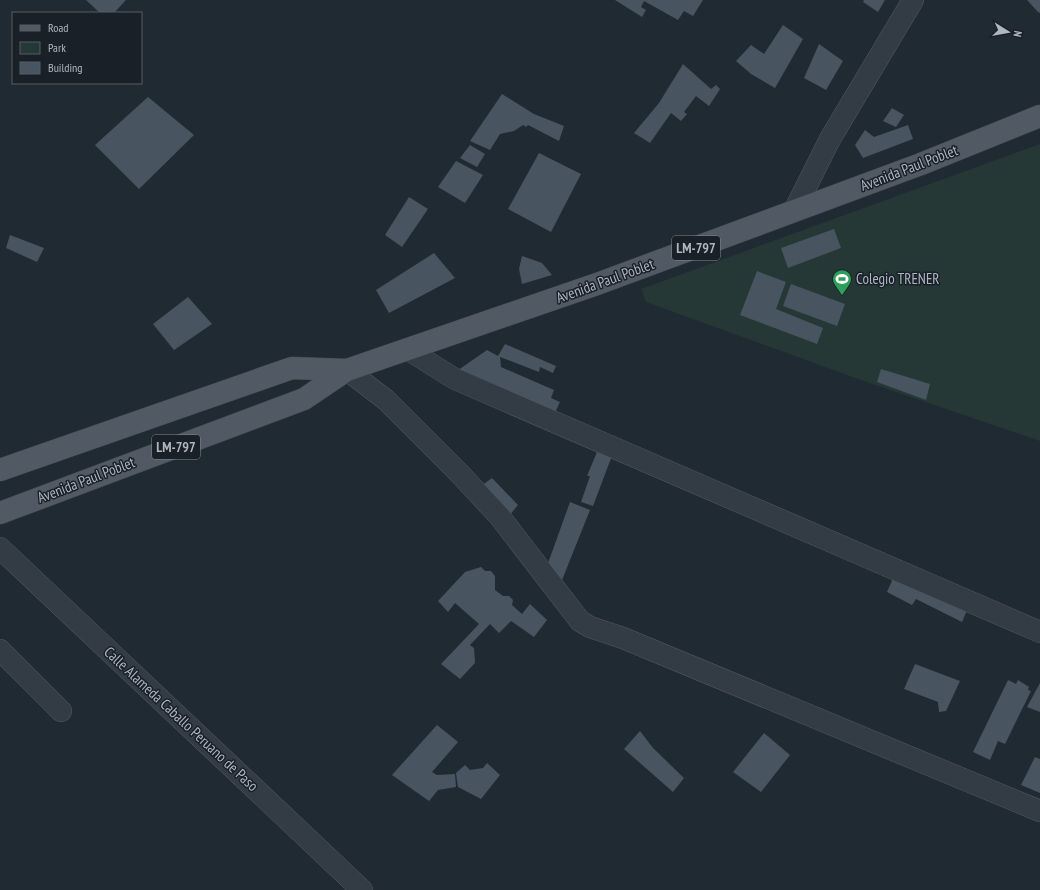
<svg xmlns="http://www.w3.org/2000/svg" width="1040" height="890" viewBox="0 0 1040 890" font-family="'PT Sans Narrow',sans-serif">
	<rect width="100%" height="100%" fill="#202a33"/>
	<polygon fill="#253836" points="1040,144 1040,441 861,380 646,302 641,289"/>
	<g fill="#48545f">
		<polygon points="86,0 126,0 114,13 100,13"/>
		<polygon points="615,0 703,0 693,16 684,11 678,20 644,1 641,7 646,10 642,17"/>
		<polygon points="864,0 885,0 878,12 863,2"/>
		<polygon points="1027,0 1040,0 1040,13 1038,12"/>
		<polygon points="783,25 803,39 775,88 751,74 736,61 751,45 764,54"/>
		<polygon points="819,44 843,61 826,90 804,78"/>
		<polygon points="683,64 711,89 716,85 720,89 709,106 696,96 684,112 687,114 681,121 671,113 650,143 634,133 659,103"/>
		<polygon points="502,94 534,114 564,126 559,141 528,125 526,127 523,125 514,131 500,134 490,150 470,141"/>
		<polygon points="148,97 194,135 139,189 95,145"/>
		<polygon points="892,108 904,115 896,127 883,121"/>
		<polygon points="908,125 913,139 863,158 855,145 865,130 874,137"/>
		<polygon points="470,145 485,154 477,167 460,158"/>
		<polygon points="539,153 581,174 551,232 508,209"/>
		<polygon points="456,161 483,175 465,203 438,187"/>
		<polygon points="409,197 428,209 402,247 385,235"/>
		<polygon points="834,229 841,248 788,268 781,248"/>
		<polygon points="10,235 44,248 37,262 6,248"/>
		<polygon points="434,253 455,278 389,313 376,290"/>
		<polygon points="522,256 542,263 552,275 522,284 519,269"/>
		<polygon points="757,271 786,282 776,309 823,328 817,344 740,315"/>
		<polygon points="791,284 845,304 837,326 783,306"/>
		<polygon points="188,297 212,324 174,350 153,324"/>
		<polygon points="505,344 556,366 553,373 540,367 539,372 500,357 501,367 554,390 551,398 560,402 554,415 454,373 487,350 498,356"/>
		<polygon points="881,369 930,384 926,400 877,382"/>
		<polygon points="599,447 613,453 593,506 581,502 590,476 587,476"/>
		<polygon points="492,478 518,505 509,516 481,486"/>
		<polygon points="570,502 590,510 560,585 547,566"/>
		<polygon points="481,567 485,571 491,571 495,576 495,590 503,596 509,596 513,600 512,605 522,614 530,604 547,620 534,637 511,621 499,633 490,624 470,645 474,648 475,663 460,679 441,664 479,624 455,603 448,612 438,601 465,572"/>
		<polygon points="894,576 968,608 962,622 916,599 912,605 887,592"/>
		<polygon points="915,664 960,681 946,711 939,712 938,702 904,689"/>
		<polygon points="1008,680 1016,684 1018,680 1029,687 1028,690 1031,691 1005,744 998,741 990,760 973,752"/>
		<polygon points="1040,683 1040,712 1027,707"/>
		<polygon points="437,725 458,742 432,772 437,775 455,774 456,787 438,790 429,801 392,775"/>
		<polygon points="640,731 653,748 684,778 673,792 624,749"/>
		<polygon points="764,733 790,755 761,792 733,772"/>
		<polygon points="1035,757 1040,759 1040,793 1021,785"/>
		<polygon points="487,763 500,775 481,799 458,787 456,773 465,765 470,770 483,768"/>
	</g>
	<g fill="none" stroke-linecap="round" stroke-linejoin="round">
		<g stroke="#505962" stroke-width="22">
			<g id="minor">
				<polyline points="794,211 830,139 913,0"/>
				<polyline points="407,349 455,379 1040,632"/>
				<polyline points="347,370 386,400 460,474 500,517 580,621 590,627 623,638 1040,811"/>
				<polyline points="0,548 362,890"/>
				<polyline points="0,650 61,711"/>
			</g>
		</g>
		<g stroke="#3f4750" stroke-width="23">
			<g id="major">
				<polyline points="0,470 292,368 347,370"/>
				<polyline points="0,513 304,399 347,370 597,284 921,164 1040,116"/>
			</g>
		</g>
		<use href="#minor" stroke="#333b44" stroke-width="21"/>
		<use href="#major" stroke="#515a64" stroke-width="22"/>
	</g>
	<defs>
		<g id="stadium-pin" transform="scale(1)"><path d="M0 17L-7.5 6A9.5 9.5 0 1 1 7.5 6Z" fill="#2e9e5b" stroke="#192028"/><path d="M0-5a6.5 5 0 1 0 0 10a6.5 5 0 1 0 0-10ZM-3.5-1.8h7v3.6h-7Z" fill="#fff"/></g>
	</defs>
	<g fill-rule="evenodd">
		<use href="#stadium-pin" x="842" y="279"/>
	</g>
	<g text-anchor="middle" stroke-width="3" stroke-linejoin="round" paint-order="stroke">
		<g fill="#192028" stroke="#818993" stroke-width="1">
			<rect x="672" y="236" width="48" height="24" rx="3"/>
			<rect x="152" y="435" width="48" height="24" rx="3"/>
		</g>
		<g font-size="14" font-weight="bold" fill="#adb6c1">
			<text x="696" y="253">LM-797</text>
			<text x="176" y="452">LM-797</text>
		</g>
		<g font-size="15" fill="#adb6c1" stroke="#192028">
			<text transform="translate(909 168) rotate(-21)" y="5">Avenida Paul Poblet</text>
			<text transform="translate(605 281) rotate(-20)" y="5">Avenida Paul Poblet</text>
			<text transform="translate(86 480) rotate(-21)" y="5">Avenida Paul Poblet</text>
			<text transform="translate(181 719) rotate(43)" y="5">Calle Alameda Caballo Peruano de Paso</text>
		</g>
		<g font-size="15" fill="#adb6c1" stroke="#192028" text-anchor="start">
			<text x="856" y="284">Colegio TRENER</text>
		</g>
	</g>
	<rect x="12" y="12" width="130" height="72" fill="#192028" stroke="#545c65"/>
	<rect x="20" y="25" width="20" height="6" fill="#515a64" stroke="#545c65"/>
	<text x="48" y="32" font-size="12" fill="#adb6c1">Road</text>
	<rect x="20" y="42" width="20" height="12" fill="#253836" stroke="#545c65"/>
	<text x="48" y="52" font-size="12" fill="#adb6c1">Park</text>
	<rect x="20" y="62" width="20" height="12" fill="#48545f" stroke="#545c65"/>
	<text x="48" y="72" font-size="12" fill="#adb6c1">Building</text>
	<g transform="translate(1008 32) rotate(101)" stroke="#192028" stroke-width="3" paint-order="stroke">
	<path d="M0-3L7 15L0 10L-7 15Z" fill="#adb6c1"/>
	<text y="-6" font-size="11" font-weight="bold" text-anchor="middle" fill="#adb6c1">N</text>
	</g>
</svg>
